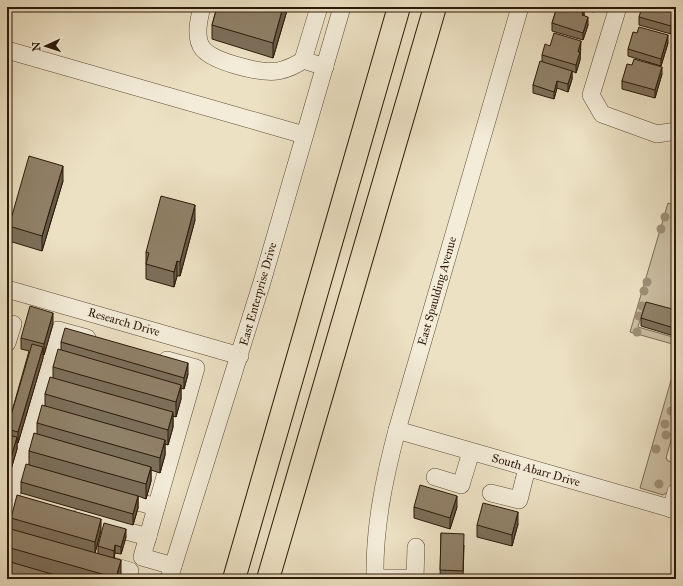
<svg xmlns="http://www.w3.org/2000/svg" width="683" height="586" viewBox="0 0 683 586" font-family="'IM FELL Great Primer',serif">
	<rect width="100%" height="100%" fill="#ece1c3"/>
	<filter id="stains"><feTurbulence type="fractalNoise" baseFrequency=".005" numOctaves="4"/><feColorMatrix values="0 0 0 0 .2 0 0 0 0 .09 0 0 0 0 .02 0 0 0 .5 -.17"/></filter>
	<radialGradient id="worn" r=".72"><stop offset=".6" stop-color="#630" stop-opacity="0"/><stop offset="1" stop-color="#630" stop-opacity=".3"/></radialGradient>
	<g fill="#cbbfa3" stroke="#7c6c56">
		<polygon points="668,203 676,206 676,312 645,303 638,327 676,338 676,345 630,332"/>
		<polygon points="676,363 676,423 666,458 668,461 676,463 676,469 670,491 663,495 640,488"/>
	</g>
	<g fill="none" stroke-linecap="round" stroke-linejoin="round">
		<g stroke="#5c4b37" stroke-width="18">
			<g id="minor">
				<path d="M202,7C199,18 194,38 203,49C214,62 262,74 278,71C287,69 295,66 303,60L325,67"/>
				<polyline points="618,7 591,95 602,114 657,134 676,131"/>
				<polyline points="7,50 304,135"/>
				<polyline points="303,60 319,7"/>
				<polyline points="7,289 240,356"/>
				<polyline points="7,343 13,324"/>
				<polyline points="167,360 196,368 142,557 173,566"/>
				<polyline points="397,430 676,510"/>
				<polyline points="435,477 461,485 471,452"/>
				<polyline points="491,493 519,500 527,468"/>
				<polyline points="117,496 156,507"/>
				<polyline points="7,509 58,330 87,338"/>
				<polyline points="671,509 676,492"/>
				<polyline points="79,518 148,537"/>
				<polyline points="100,562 130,571 128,579"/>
				<polyline points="375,578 415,578 416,547"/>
				<polyline points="169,579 262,282 342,7"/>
				<path d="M375,579C374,528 384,479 397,430L520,7"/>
			</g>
		</g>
		<g stroke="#2c1908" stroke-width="24">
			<g id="highway">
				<polyline points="234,579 399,7"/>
				<polyline points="268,579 435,7"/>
			</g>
		</g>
		<use href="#minor" stroke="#f3ecd8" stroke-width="17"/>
		<use href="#highway" stroke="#ece1c3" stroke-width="22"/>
	</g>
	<g fill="#9d8e75">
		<circle cx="665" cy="217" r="4.5"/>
		<circle cx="661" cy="229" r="4.5"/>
		<circle cx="647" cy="282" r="4.5"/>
		<circle cx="644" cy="291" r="4.5"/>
		<circle cx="642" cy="306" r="4.5"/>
		<circle cx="639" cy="316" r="4.5"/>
		<circle cx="637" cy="332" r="4.5"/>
		<circle cx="671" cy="411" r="4.5"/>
		<circle cx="665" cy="424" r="4.5"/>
		<circle cx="666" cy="435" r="4.5"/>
		<circle cx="656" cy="449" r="4.5"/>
		<circle cx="659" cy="484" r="4.5"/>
	</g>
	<g fill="#7c6f5a" stroke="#2c1908">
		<polygon points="217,7 288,7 273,58 212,39 212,25"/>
		<polygon points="557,7 596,7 594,12 584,10 584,16 588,25 583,40 552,31 552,23"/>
		<polygon points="676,7 671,34 639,25 639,17"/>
		<polygon points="668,43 661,66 628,56 628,49"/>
		<polygon points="550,46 581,49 580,52 580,60 576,73 572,71 572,79 568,92 557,88 554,99 533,93 533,85 542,62 542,55"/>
		<polygon points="632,65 662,74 655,98 622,89 622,81"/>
		<polygon points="63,181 42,251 9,241 9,226"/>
		<polygon points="195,220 180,276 177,276 174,287 146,279 146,252"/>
		<polygon points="676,310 674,336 641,326 641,318"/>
		<polygon points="53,324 44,355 43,355 43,358 18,443 17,443 17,449 7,483 7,429 29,351 21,349 21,338"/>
		<polygon points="61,342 188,374 184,389 181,388 181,399 176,417 173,416 173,427 168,445 165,444 165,455 160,473 151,470 151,481 146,499 138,496 138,508 133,525 21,493 21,482 29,465 29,451 37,434 37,423 45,406 45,394 53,378 53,367 61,350"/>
		<polygon points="414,507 457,507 450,529 414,518"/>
		<polygon points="11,518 101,530 95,553 98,554 98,546 126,537 121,554 115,553 114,558 121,575 120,579 7,579 7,528 11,529"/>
		<polygon points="518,524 512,546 477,537 477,525"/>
		<polygon points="441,533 464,545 463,579 440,579"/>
	</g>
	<g fill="#655a4a" stroke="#2c1908">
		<polygon points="283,7 288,7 273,58 273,43"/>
		<polygon points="584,8 584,16 582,15"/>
		<polygon points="676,8 676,15 671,34 671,26"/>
		<polygon points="588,17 588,25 583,40 583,33"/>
		<polygon points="668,35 668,43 661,66 661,59"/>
		<polygon points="581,41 580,60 576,73 576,65 578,52"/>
		<polygon points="662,67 662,74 655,98 655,90"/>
		<polygon points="572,71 572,79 568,92 568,84"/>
		<polygon points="557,81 557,88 554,99 554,92"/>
		<polygon points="63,166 63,181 42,251 42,236"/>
		<polygon points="195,205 195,220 180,276 180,262"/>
		<polygon points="177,261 177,276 174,287 174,272"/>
		<polygon points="53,313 53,324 44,355 44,344"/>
		<polygon points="676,322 676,330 674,336 674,328"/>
		<polygon points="43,347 43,358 18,443 18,432"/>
		<polygon points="188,363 188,374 184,389 184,378"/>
		<polygon points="181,385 181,399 176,417 176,402"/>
		<polygon points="173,412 173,427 168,445 168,430"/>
		<polygon points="17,437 17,449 7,483 7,471"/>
		<polygon points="165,440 165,455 160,473 160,458"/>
		<polygon points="151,467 151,481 146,499 146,484"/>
		<polygon points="138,496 138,508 133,525 133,514"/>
		<polygon points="457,496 457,507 450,529 450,518"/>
		<polygon points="518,512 518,524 512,546 512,535"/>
		<polygon points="101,519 101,530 95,553 95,542"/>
		<polygon points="126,529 126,537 121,554 121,547"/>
		<polygon points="115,545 115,553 114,558 114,551"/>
		<polygon points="121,560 121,575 120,579 116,579"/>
	</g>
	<g fill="#908169" stroke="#2c1908">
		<polygon points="217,7 283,7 273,43 212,25"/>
		<polygon points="557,7 581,7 584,8 582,15 588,17 583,33 552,23"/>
		<polygon points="642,7 676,7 671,26 639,17"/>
		<polygon points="639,27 668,35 661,59 628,49 633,32 637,33"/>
		<polygon points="554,33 581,41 578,52 580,52 576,65 542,55 545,44 550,46"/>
		<polygon points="634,59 662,67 655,90 622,81 627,64 632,65"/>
		<polygon points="540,61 572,71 568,84 557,81 554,92 533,85"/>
		<polygon points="29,156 63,166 42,236 9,226"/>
		<polygon points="161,196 195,205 180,262 177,261 174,272 146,264 149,253 146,252"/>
		<polygon points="646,302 676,310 676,322 674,328 641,318"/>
		<polygon points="30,306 53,313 44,344 21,338"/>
		<polygon points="65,328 188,363 184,378 61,342"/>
		<polygon points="32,344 43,347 18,432 7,429"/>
		<polygon points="58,349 181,385 176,402 53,367"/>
		<polygon points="50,377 173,412 168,430 45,394"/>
		<polygon points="42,405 165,440 160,458 37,423"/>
		<polygon points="34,433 151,467 146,484 29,451"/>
		<polygon points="7,435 17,437 7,471"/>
		<polygon points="26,464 138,496 133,514 21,482"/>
		<polygon points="420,485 457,496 450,518 414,507"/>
		<polygon points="17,495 101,519 95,542 11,518"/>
		<polygon points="483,503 518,512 512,535 477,525"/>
		<polygon points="104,523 126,529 121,547 115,545 114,551 98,546"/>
		<polygon points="7,528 121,560 116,578 7,547"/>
		<polygon points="441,533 464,534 463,571 440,570"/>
		<polygon points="7,561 69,579 23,579 7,574"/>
	</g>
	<g text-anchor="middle" stroke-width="3.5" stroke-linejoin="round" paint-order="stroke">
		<g font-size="12" fill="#2c1908" stroke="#f3ecd8">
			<text transform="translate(437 291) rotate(-74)" y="4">East Spaulding Avenue</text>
			<text transform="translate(258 294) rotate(-74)" y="4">East Enterprise Drive</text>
			<text transform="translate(124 322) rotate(16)" y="4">Research Drive</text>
			<text transform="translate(536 470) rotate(16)" y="4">South Abarr Drive</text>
		</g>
	</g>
	<rect width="683" height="586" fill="none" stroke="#ece1c3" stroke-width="24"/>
	<rect x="8" y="8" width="667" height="570" fill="none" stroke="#2c1908" stroke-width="2"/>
	<rect x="12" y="12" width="659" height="562" fill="none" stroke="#2c1908"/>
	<g transform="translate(46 46) rotate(267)" stroke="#f3ecd8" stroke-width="3" paint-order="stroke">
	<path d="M0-3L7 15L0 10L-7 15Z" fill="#2c1908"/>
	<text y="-6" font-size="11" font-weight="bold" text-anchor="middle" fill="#2c1908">N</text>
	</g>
	<rect width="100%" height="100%" filter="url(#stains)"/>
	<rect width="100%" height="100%" fill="url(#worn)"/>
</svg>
